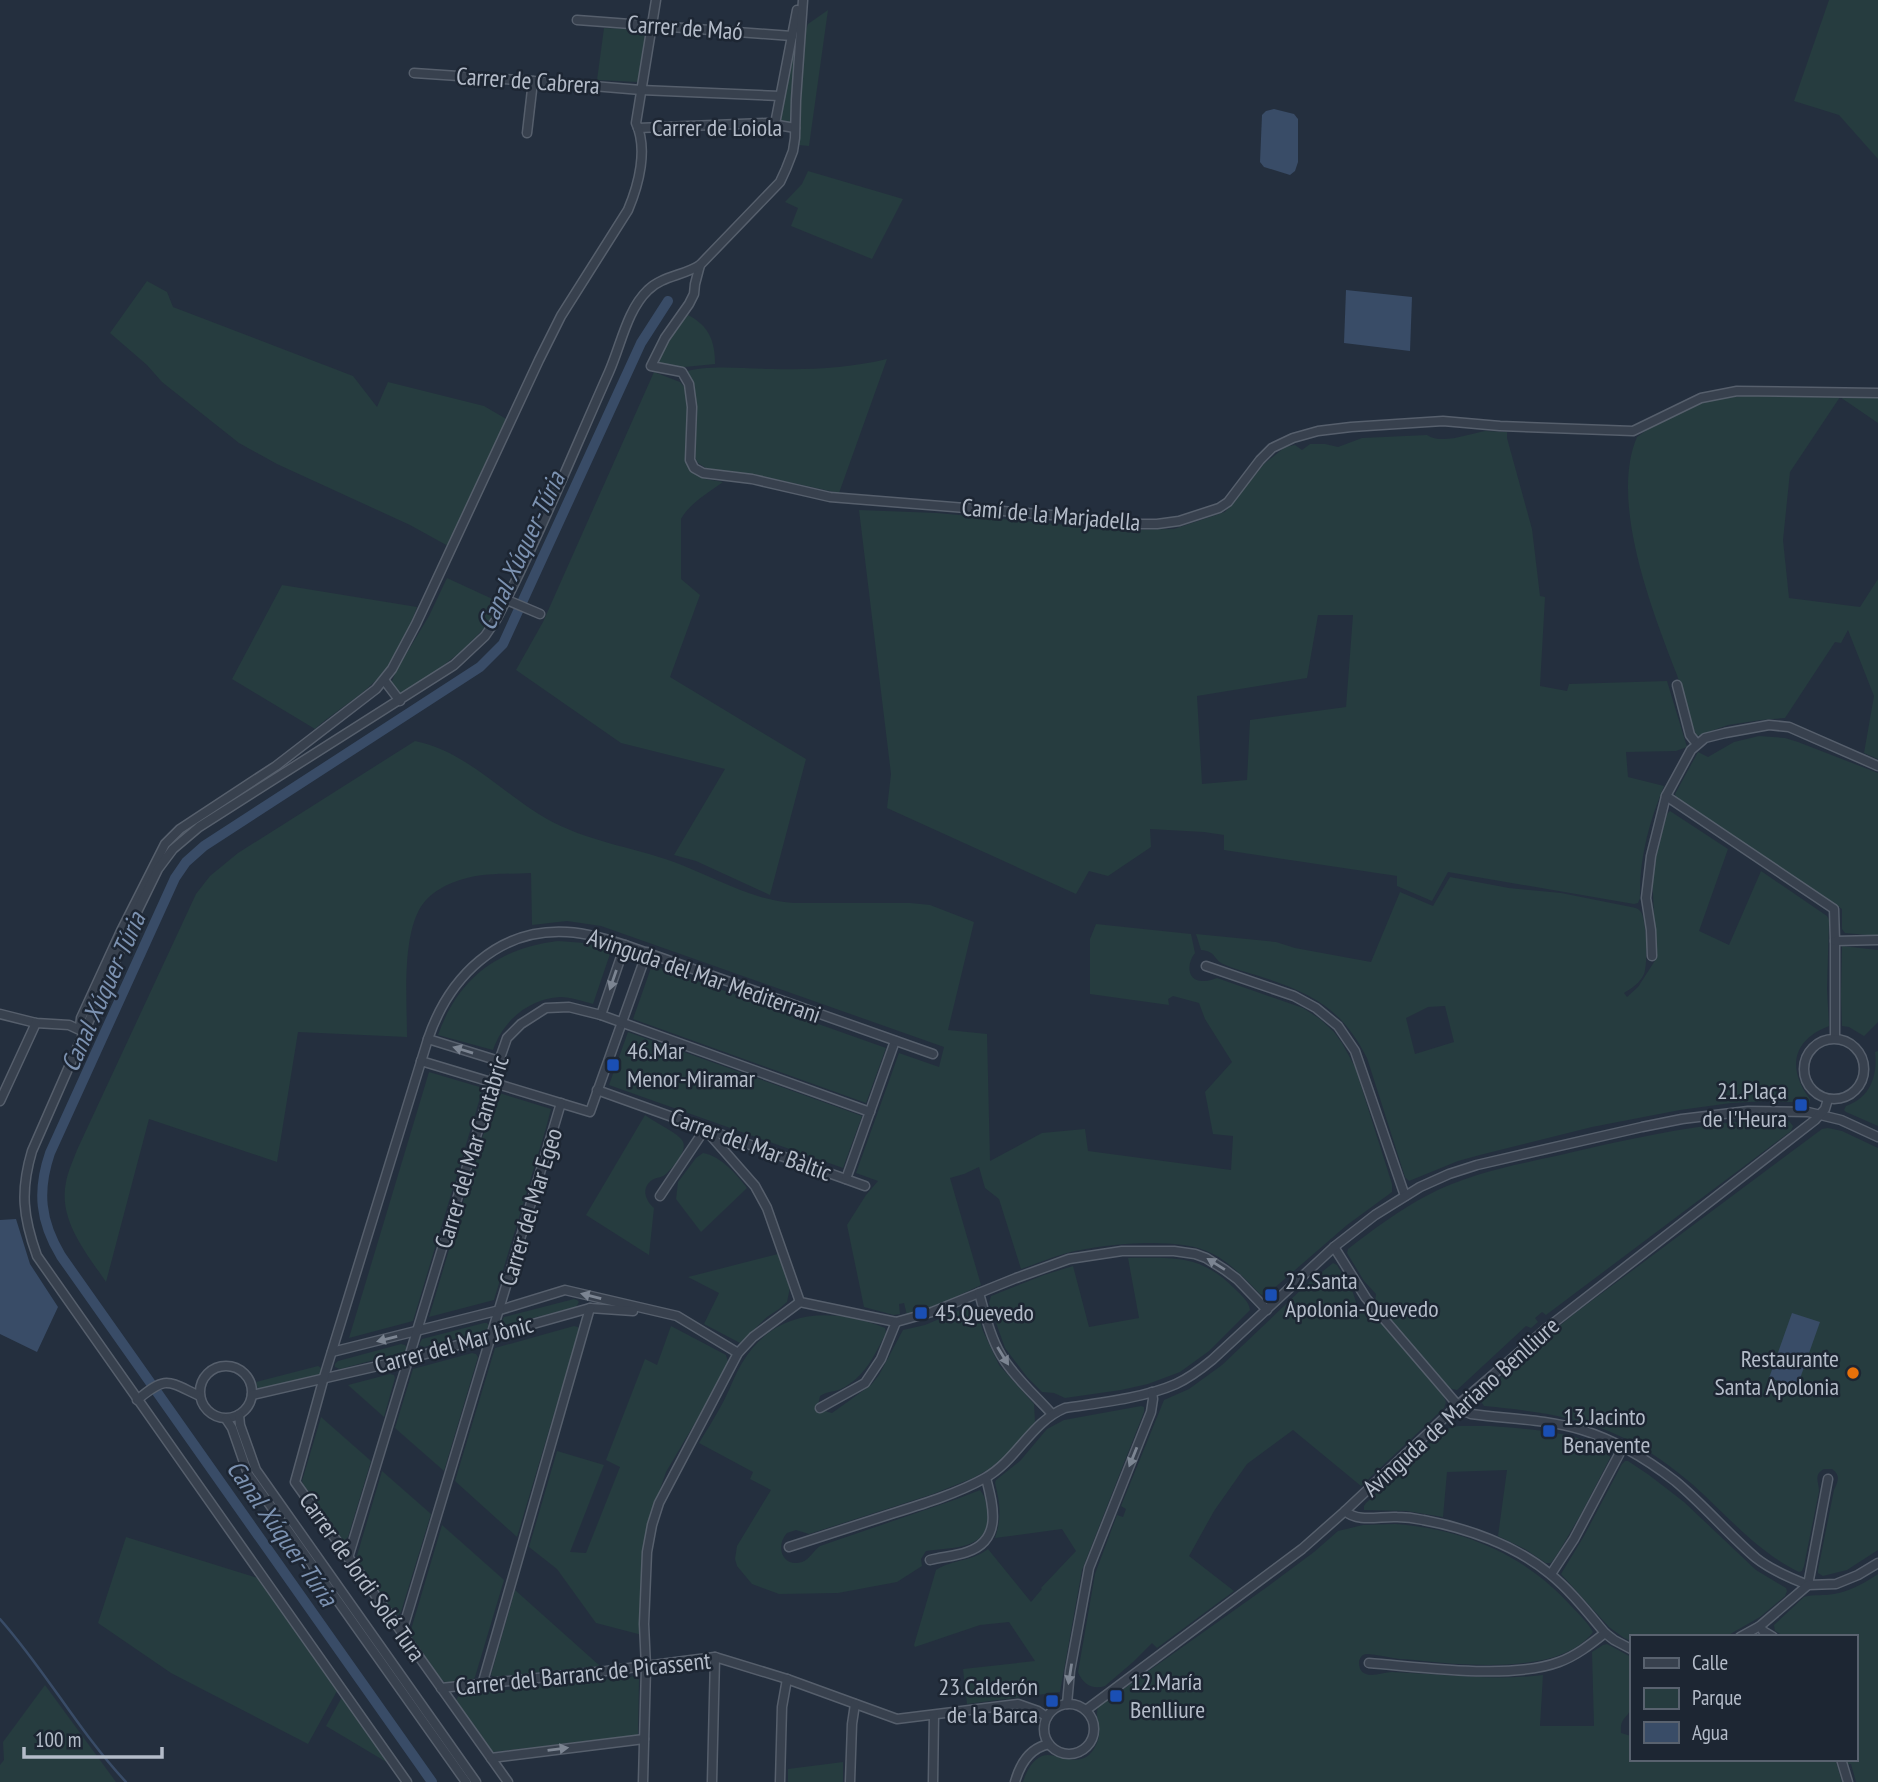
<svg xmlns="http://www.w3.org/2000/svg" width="1878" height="1782" viewBox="0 0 1878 1782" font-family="'PT Sans Narrow',sans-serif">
	<rect width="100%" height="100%" fill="#242f3e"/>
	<g fill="#263c3f" fill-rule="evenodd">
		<polygon points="1829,0 1878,0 1878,159 1839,115 1794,101"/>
		<polygon points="828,10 809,146 799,145 801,45 808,24"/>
		<polygon points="801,21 791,124 775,121"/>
		<polygon points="604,28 646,30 638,82 597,80"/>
		<polygon points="808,171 903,199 872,259 791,226 798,208 785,202 802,184"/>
		<polygon points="147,281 167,292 173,307 353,376 377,407 388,382 484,406 508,420 448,546 410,525 277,464 239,443 162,382 147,365 110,333"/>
		<path d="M688,315C709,326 715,341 715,364L674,368L660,365L658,362L673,332Z"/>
		<path d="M887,359L839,493L765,477L709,470L698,463L693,453L694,389L692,382L680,373C709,364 743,369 773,369C812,370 849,368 887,359Z"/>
		<path d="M654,372L680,382L687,390L688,463C694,480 708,479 723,482C708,493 690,503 681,519V579L700,595L670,677L806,759L770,895L696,861L674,855L725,769L621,743L516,670L543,622Z"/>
		<path d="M1763,395L1840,397L1866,395L1878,397V423L1840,397L1790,472L1783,540L1789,598L1860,607L1878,579V759L1864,753L1874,696L1848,630L1841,643L1835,642L1785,718L1761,720L1728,725L1697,736C1687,718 1684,695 1677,675C1653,613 1609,502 1637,437C1657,422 1683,408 1707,401C1725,397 1745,396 1763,395Z"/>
		<path d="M1485,431L1507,432V438L1532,529L1540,596L1545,597L1540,686L1567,691L1569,684L1667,681L1687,747L1676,751L1626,752L1628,777L1664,786C1649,822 1639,859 1640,898L1638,903L1634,904L1448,872L1432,901L1397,886V876L1224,850V835L1204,832L1150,829L1151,847L1108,876L1089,871L1076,894L887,808L891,774L859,510L937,513L1122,530L1174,529L1225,512L1264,464L1285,447L1295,445L1302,450L1310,444H1325L1338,447L1362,438L1427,435C1442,445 1468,434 1485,431ZM1318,615H1353L1346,707L1250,720L1247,780L1202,784L1197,696L1307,678Z"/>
		<polygon points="447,578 499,602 490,622 463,650 422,682 399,695 391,684 396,671 429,616"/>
		<path d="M282,585L417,607C404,644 390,672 358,696C344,707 328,717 315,729L232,679Z"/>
		<polygon points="1759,736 1785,738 1798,742 1878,773 1878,936 1845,933 1842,929 1842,909 1676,797 1675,794 1698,752 1708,757 1734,742"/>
		<path d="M415,741C466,751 503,794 547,819C586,841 632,847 674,862C712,876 753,901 794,903H910L930,905L974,922L948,1030L987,1034L990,1161L1042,1133L1085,1129L1088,1151L1231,1170L1233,1136L1213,1134L1205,1092L1232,1062L1205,1019L1199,1003L1173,996L1168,999L1169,1005L1090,994V939L1096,924L1191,934L1195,953C1186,964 1187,982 1204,981C1209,981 1213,979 1217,978L1303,1008L1320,1019L1334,1032L1342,1043L1355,1067L1392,1184V1192L1347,1225L1265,1296L1260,1294C1245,1279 1230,1262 1211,1253C1178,1236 1102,1244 1067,1253C1052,1257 1036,1264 1021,1269L999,1199L985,1188L979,1167L964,1174L950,1178L981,1285C957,1296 933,1309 907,1315L904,1303L899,1304L900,1314L894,1315L864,1307L847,1225L866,1195L878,1181L856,1173L899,1053L939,1067L944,1047L601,926L567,921L532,925L531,873C510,874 487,873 467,878C448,883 429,892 419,910C402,942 407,1002 407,1037L298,1032L277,1162L149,1119L106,1282C86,1252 58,1220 66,1182C68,1171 73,1161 77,1150L196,894L210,876L238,853Z"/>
		<path d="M1670,811L1728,849L1699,931L1729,945L1761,871L1827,916L1829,920L1827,989L1829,1026C1792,1040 1787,1069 1810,1099V1103L1768,1101L1731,1103L1680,1110L1592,1127L1480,1155L1458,1161L1409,1181L1405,1177L1367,1058C1341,1007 1311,993 1259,976C1247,972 1234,969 1223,964C1213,959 1216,951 1201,950L1196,934L1276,942L1295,948L1371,962L1400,892L1433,906L1450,877L1509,888L1561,893L1631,907C1636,908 1638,908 1641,912C1647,922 1648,964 1644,974C1640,983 1632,988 1624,993L1627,997L1638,987L1656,959L1652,872L1667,814ZM1445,1006L1454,1042L1415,1054L1406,1018L1428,1007Z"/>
		<path d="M558,941L585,943L611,951L593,1004C582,1001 571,997 560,997C528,999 503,1021 493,1050L438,1035C458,978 499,948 558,941Z"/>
		<polygon points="1842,946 1878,950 1878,1022 1864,1036 1849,1027 1842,1026 1841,996"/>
		<polygon points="652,965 886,1048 866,1103 633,1019"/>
		<polygon points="628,1032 862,1116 843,1168 609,1085"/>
		<path d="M1878,1051V1126L1846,1112L1844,1110L1846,1106C1870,1098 1878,1076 1875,1052Z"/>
		<polygon points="429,1072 483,1088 413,1321 349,1338"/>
		<polygon points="496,1092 551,1109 546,1128 494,1300 429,1317"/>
		<path d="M645,1115C654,1122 676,1132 682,1140C689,1150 674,1166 667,1173C663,1178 657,1177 652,1180C641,1188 645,1200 654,1208L649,1255L586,1215Z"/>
		<path d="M1746,1121H1789L1793,1126L1791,1131L1546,1315L1542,1312L1535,1318L1538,1322L1531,1328L1526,1326L1457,1390L1449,1388L1375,1303L1376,1294L1364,1281L1347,1253L1348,1249C1374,1229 1399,1210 1428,1195C1467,1174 1514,1165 1556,1156C1619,1141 1682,1127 1746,1121Z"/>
		<path d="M1828,1128L1842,1131L1878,1148V1550L1847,1570L1823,1576L1818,1573V1570L1834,1490C1838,1482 1841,1475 1832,1469H1824C1813,1475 1819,1482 1819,1491L1804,1566L1802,1571L1799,1572C1756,1551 1727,1515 1692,1484C1624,1425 1570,1414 1484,1406L1480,1400L1482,1394L1545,1338L1574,1314L1822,1129Z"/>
		<path d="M703,1153C721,1156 736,1174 747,1188L701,1232L676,1199L678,1182L696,1158Z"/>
		<polygon points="778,1254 790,1287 787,1302 779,1309 767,1317 740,1343 704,1324 719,1293 688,1277"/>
		<path d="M1128,1258C1173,1258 1201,1254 1235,1289C1241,1295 1249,1301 1250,1310L1209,1351L1180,1372L1148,1384L1121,1390L1065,1398L1054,1393L1042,1392L1027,1377L1005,1348L989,1303L991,1296L1044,1275L1073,1266L1089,1327L1139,1318Z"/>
		<path d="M1333,1263L1337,1265L1352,1290L1357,1305L1362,1308H1369L1442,1393L1446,1402L1444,1408L1361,1486L1293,1430L1247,1464L1214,1511L1189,1556L1234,1591L1157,1648L1152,1643L1133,1662L1105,1686C1092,1690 1083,1684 1078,1672L1095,1574L1117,1515L1123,1517L1126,1509L1121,1506L1164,1400L1189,1389L1222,1365L1306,1285Z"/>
		<polygon points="574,1299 577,1300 579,1302 576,1307 506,1325 501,1323 504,1317"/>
		<path d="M972,1305L976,1308L983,1331L999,1365L1034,1404L1035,1422L1005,1456L989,1469L973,1478L933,1494L809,1534L796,1530L787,1533C774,1548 784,1568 802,1562C810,1559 813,1551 820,1546L957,1499L980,1490C986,1497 987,1507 988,1516C988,1552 948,1547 926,1551L921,1559L922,1566L897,1582L838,1593L779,1594L752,1584L737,1566L735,1559L737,1546L771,1490L750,1479L753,1472L699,1443C706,1431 714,1419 721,1406C729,1392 734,1376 742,1363C775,1308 831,1307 885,1328L886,1333C874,1356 865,1377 841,1389C834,1392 827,1391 820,1396L818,1405L821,1410L832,1413L871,1385L879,1375L903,1330L925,1325Z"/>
		<polygon points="484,1323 487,1323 489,1326 486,1331 424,1347 419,1345 422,1339"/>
		<polygon points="574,1326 578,1327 579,1330 517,1537 455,1481 495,1348"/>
		<polygon points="671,1326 726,1355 728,1362 712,1394 666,1472 652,1513 644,1545 642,1635 596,1623 557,1569 529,1547 557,1451 604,1465 570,1552 586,1553 620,1467 606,1460 645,1359 657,1365"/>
		<polygon points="401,1344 405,1345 407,1348 404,1352 340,1369 335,1367 335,1364 338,1361"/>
		<polygon points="472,1353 476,1354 478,1357 444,1471 395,1428 413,1369"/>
		<polygon points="318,1366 323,1369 321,1374 258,1390 256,1382"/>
		<polygon points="390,1374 394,1375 395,1378 384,1417 348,1385"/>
		<path d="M1141,1406L1144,1407V1412L1082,1570L1060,1692L967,1704L963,1669L1035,1661L1009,1622L980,1625L915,1647L914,1645L936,1570C953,1559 971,1562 988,1549L1031,1602L1042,1589L1041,1588L1076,1551L1062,1529L995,1538C1002,1518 1000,1503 995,1483L996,1480L1020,1461L1047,1429L1064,1420Z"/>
		<polygon points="321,1417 371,1461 348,1537 345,1540 342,1539 303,1484 302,1481"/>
		<path d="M1490,1426C1527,1429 1578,1431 1609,1452L1610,1458L1582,1512L1560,1550L1551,1563H1546L1525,1549L1498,1536L1507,1470L1447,1472L1443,1517L1407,1511L1364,1510V1506L1366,1503L1445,1429L1458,1426Z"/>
		<polygon points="1625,1461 1628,1461 1649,1475 1684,1502 1756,1570 1786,1588 1787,1591 1785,1596 1760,1617 1725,1637 1631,1637 1631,1641 1624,1638 1609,1627 1561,1574 1584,1536 1622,1464"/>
		<polygon points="382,1471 431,1514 401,1612 398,1615 395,1614 356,1559"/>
		<path d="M1395,1524C1464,1529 1526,1555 1572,1607C1580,1615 1588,1623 1593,1632C1559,1678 1454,1664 1403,1659C1396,1659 1370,1653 1366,1654C1361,1655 1361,1657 1359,1661C1359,1667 1360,1672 1366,1674C1373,1677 1384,1672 1392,1672C1443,1674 1492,1681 1543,1675L1540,1726H1594L1592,1652L1603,1645L1607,1644L1631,1657C1631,1666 1634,1701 1631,1708C1627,1720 1620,1716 1621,1733L1631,1736V1759H1835L1842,1782H1023C1026,1772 1032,1760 1042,1756C1057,1750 1082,1774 1096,1745C1104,1729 1094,1720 1098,1707L1267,1587L1314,1552L1338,1531L1363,1525Z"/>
		<path d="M442,1525L504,1580L475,1677L473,1680L446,1683C434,1674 416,1646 410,1633Z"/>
		<polygon points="126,1537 258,1578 337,1691 308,1744 171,1673 98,1623"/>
		<path d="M1878,1574V1782H1856L1851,1764H1848L1846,1759H1855V1637H1786L1775,1631L1774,1625L1804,1597C1814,1594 1824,1596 1834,1594C1850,1591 1865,1583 1878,1574Z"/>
		<polygon points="515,1590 600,1666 494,1677 491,1675"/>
		<polygon points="637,1676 639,1680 638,1735 493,1752 456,1700 459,1695"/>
		<polygon points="45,1685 116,1782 0,1782 0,1765 4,1760 3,1742"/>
		<polygon points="342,1697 388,1763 326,1726"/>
		<polygon points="843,1762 843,1782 788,1782 788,1769"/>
	</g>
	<g fill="#394c67">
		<polygon points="1274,109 1294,114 1298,119 1298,162 1295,171 1290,175 1264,167 1260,162 1262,115 1266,111"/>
		<polygon points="1346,290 1412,297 1410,351 1344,343"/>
		<polygon points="16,1219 30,1264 58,1307 37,1352 0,1334 0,1220"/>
		<polygon points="1792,1313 1820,1322 1797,1387 1769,1378"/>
	</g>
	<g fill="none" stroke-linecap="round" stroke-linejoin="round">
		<path stroke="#394c67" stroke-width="2.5" d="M0,1619C46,1671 79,1732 126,1782"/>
		<path stroke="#394c67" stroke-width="10" d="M432,1782L61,1256C40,1221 37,1191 50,1153L175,878L186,862L204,846L480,667L503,644L641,343L668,301"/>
		<g stroke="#565f6c" stroke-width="11">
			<g id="street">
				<polyline points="577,20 792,36"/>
				<polyline points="414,73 533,81 641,90 780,96"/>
				<polyline points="775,124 797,10"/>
				<polyline points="638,128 766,123 795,128"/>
				<polyline points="527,133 533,81"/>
				<polyline points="700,265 695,284 694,294 689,304 665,338 651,366 682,372 689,384 692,407 690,460 694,468 703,473 752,479 830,497 1076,517 1125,524 1157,524 1179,521 1219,508 1228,502 1260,460 1272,448 1293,438 1318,431 1351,427 1443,421 1500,426 1633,431 1701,398 1737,391 1878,393"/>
				<polyline points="507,600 540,614"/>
				<polyline points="384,680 400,701"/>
				<polyline points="1677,685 1690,735 1697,744"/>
				<polyline points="1666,796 1834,909 1835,941 1835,1038"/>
				<polyline points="1835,941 1878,940"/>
				<polyline points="1652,956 1651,930 1646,898 1651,856 1666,796 1691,750 1705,738 1725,733 1769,725 1789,727 1878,766"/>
				<polyline points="1206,966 1294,996 1316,1008 1338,1026 1355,1051 1405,1196"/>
				<polyline points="0,1014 36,1023 69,1025 82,1031"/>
				<polyline points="601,1015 625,945"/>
				<path d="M84,1032L80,1027L81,1018L121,931L165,844L180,829L276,766L376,689L392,669L416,624L539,360L561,316L628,210C639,184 648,149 636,123L656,0"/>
				<polyline points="428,1039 499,1061"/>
				<circle cx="1834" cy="1069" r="30"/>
				<polyline points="421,1061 590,1112 647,952"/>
				<polyline points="597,1090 865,1186"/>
				<polyline points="0,1101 36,1023"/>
				<polyline points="846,1179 895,1041"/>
				<polyline points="660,1196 705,1129 755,1186 767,1208 800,1302 896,1322 932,1312 1016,1278 1069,1259 1122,1251 1174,1251 1195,1254 1206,1258 1225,1270 1237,1279 1267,1310"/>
				<path d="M1334,1247L1366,1298L1462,1410L1471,1414C1508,1419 1546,1419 1582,1430C1615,1440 1648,1460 1675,1481C1704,1505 1728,1534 1756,1558C1771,1570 1790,1578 1808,1585"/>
				<path d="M979,1293C985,1314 990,1336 1001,1355C1014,1377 1035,1395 1052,1414"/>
				<polyline points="332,1352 500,1310 565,1290 677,1316 738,1353"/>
				<circle cx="226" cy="1392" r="26"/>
				<polyline points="252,1395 408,1359 590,1308 633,1311"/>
				<path d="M137,1400C167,1375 167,1381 200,1396"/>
				<polyline points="820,1408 865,1383 881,1359 896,1322"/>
				<polyline points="239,1415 240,1425 256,1470 476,1782"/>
				<polyline points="226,1419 232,1428 248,1474 466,1782"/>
				<path d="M1345,1511C1358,1523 1380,1516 1397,1517C1405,1517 1414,1518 1423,1520C1467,1528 1515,1545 1550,1574C1571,1591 1588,1613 1605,1633L1614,1640L1631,1649"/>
				<path d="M789,1547C823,1536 857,1525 891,1514C923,1504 956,1494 985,1478C1017,1460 1031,1422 1065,1408C1099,1403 1144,1398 1176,1384C1189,1378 1201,1369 1212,1360L1334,1247L1375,1215L1420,1187L1449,1174L1477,1165L1642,1127L1682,1119L1748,1111L1808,1112L1841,1120L1878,1137"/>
				<polyline points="348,1558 499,1061 507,1038 521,1024 546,1008 569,1007 601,1015 870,1112"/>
				<path d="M930,1560C942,1557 956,1556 967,1552C1003,1540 993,1505 986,1478"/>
				<polyline points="1551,1574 1574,1539 1623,1447"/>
				<polyline points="1808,1585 1828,1479"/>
				<polyline points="1760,1626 1763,1631 1773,1637"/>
				<polyline points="402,1632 561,1103"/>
				<polyline points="1740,1637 1760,1626 1808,1585 1836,1584 1858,1575 1878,1563"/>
				<path d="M1369,1663C1422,1667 1511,1680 1559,1662C1576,1656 1591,1644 1605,1633"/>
				<polyline points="482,1685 590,1308"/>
				<polyline points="441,1688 606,1671 715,1657 787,1679 897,1719 1018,1704 1038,1711 1047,1717"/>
				<circle cx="1069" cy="1729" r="25"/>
				<polyline points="1067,1704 1070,1671 1089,1568 1151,1412 1153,1399 1152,1392"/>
				<polyline points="1086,1710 1302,1549 1345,1511 1458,1405 1547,1328 1815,1120 1825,1109 1828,1099"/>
				<polyline points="491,1758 644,1739"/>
				<polyline points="1841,1759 1848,1782"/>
				<path d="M407,1782L37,1256C23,1217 20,1191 32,1151L136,914L158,869L173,849L199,827L454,665L485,636L496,620C538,539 572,455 609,372C621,345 627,310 648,290C662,276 683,276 700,265L780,182L786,169L793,151L795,138L796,100L803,0"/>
				<path d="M508,1782L295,1482L324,1377L428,1039C449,977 498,928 567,932C587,933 606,939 625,945L933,1054"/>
				<polyline points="643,1782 646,1667 644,1624 647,1552 652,1525 659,1503 738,1353 753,1337 800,1302"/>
				<polyline points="712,1782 715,1657"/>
				<polyline points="780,1782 782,1707 787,1679"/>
				<polyline points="850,1782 852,1724 855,1704"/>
				<polyline points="933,1782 934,1715"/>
				<path d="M1015,1782C1020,1764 1030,1748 1049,1744"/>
			</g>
		</g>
		<use href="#street" stroke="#38414e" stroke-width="8"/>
	</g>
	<defs><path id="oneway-solid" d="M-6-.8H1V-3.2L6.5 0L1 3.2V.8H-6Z" transform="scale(1.75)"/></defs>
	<g fill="#7c8592">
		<use href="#oneway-solid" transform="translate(613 980) rotate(109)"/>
		<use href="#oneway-solid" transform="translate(463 1050) rotate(-163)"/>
		<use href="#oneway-solid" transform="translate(1216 1264) rotate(-148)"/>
		<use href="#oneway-solid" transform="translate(591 1296) rotate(-166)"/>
		<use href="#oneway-solid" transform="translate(387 1339) rotate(166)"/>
		<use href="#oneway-solid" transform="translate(1003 1356) rotate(58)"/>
		<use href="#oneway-solid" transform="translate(1133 1457) rotate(112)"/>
		<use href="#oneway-solid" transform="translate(1070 1674) rotate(99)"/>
		<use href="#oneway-solid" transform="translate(558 1749) rotate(-7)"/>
	</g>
	<g fill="#1a4fb4" stroke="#1d2633" stroke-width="2.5">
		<rect x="606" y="1058" width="14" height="14" rx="3.5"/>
		<rect x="1794" y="1098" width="14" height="14" rx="3.5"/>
		<rect x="1264" y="1288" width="14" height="14" rx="3.5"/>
		<rect x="914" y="1306" width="14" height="14" rx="3.5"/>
		<rect x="1542" y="1424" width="14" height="14" rx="3.5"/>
		<rect x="1109" y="1689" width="14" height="14" rx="3.5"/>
		<rect x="1045" y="1694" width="14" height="14" rx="3.5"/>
	</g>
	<circle fill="#e8710a" stroke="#1d2633" stroke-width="2.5" cx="1853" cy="1373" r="7"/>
	<g text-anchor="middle" stroke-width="5" stroke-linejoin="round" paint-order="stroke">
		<g font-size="24" fill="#b4bcc9" stroke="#1d2633">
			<text transform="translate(685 28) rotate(4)" y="8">Carrer de Maó</text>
			<text transform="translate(528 81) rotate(4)" y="8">Carrer de Cabrera</text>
			<text x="717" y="136">Carrer de Loiola</text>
			<text transform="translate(1051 515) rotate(5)" y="8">Camí de la Marjadella</text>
			<text transform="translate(704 976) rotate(19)" y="8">Avinguda del Mar Mediterrani</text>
			<text transform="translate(751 1145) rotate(20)" y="8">Carrer del Mar Bàltic</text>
			<text transform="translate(472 1152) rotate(-73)" y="8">Carrer del Mar Cantàbric</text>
			<text transform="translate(531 1207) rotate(-73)" y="8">Carrer del Mar Egeo</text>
			<text transform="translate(454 1345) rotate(-15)" y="8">Carrer del Mar Jònic</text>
			<text transform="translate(1461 1407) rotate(-42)" y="8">Avinguda de Mariano Benlliure</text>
			<text transform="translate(362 1577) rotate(55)" y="8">Carrer de Jordi Solé Tura</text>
			<text transform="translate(583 1674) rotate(-6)" y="8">Carrer del Barranc de Picassent</text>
		</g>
		<g font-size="24" fill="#b4bcc9" stroke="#1d2633" text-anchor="start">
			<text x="627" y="1059">46.Mar<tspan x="627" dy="28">Menor-Miramar</tspan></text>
			<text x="1787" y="1099" text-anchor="end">21.Plaça<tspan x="1787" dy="28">de l'Heura</tspan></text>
			<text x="1285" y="1289">22.Santa<tspan x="1285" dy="28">Apolonia-Quevedo</tspan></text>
			<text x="935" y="1321">45.Quevedo</text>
			<text x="1839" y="1367" text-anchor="end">Restaurante<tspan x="1839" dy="28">Santa Apolonia</tspan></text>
			<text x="1563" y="1425">13.Jacinto<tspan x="1563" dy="28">Benavente</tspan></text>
			<text x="1130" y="1690">12.María<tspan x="1130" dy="28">Benlliure</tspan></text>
			<text x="1038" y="1695" text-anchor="end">23.Calderón<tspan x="1038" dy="28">de la Barca</tspan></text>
		</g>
		<g font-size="26" font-style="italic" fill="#7c92b1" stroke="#1d2633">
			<text transform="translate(521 551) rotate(-65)" y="9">Canal Xúquer-Túria</text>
			<text transform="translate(103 992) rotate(-66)" y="9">Canal Xúquer-Túria</text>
			<text transform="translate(282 1533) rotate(55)" y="9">Canal Xúquer-Túria</text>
		</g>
	</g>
	<rect x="1630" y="1635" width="228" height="126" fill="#1d2633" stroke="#59626f" stroke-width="2"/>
	<rect x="1644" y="1658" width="35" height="10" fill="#38414e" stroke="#59626f" stroke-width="2"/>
	<text x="1692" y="1670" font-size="21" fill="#b4bcc9">Calle</text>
	<rect x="1644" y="1688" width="35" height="21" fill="#263c3f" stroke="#59626f" stroke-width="2"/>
	<text x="1692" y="1705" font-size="21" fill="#b4bcc9">Parque</text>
	<rect x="1644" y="1722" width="35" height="21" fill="#394c67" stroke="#59626f" stroke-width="2"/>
	<text x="1692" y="1740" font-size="21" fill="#b4bcc9">Agua</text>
	<path d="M24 1747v10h138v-10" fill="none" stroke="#b4bcc9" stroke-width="3.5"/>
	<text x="35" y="1747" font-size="21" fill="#b4bcc9" stroke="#1d2633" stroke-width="5" paint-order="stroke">100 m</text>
</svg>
